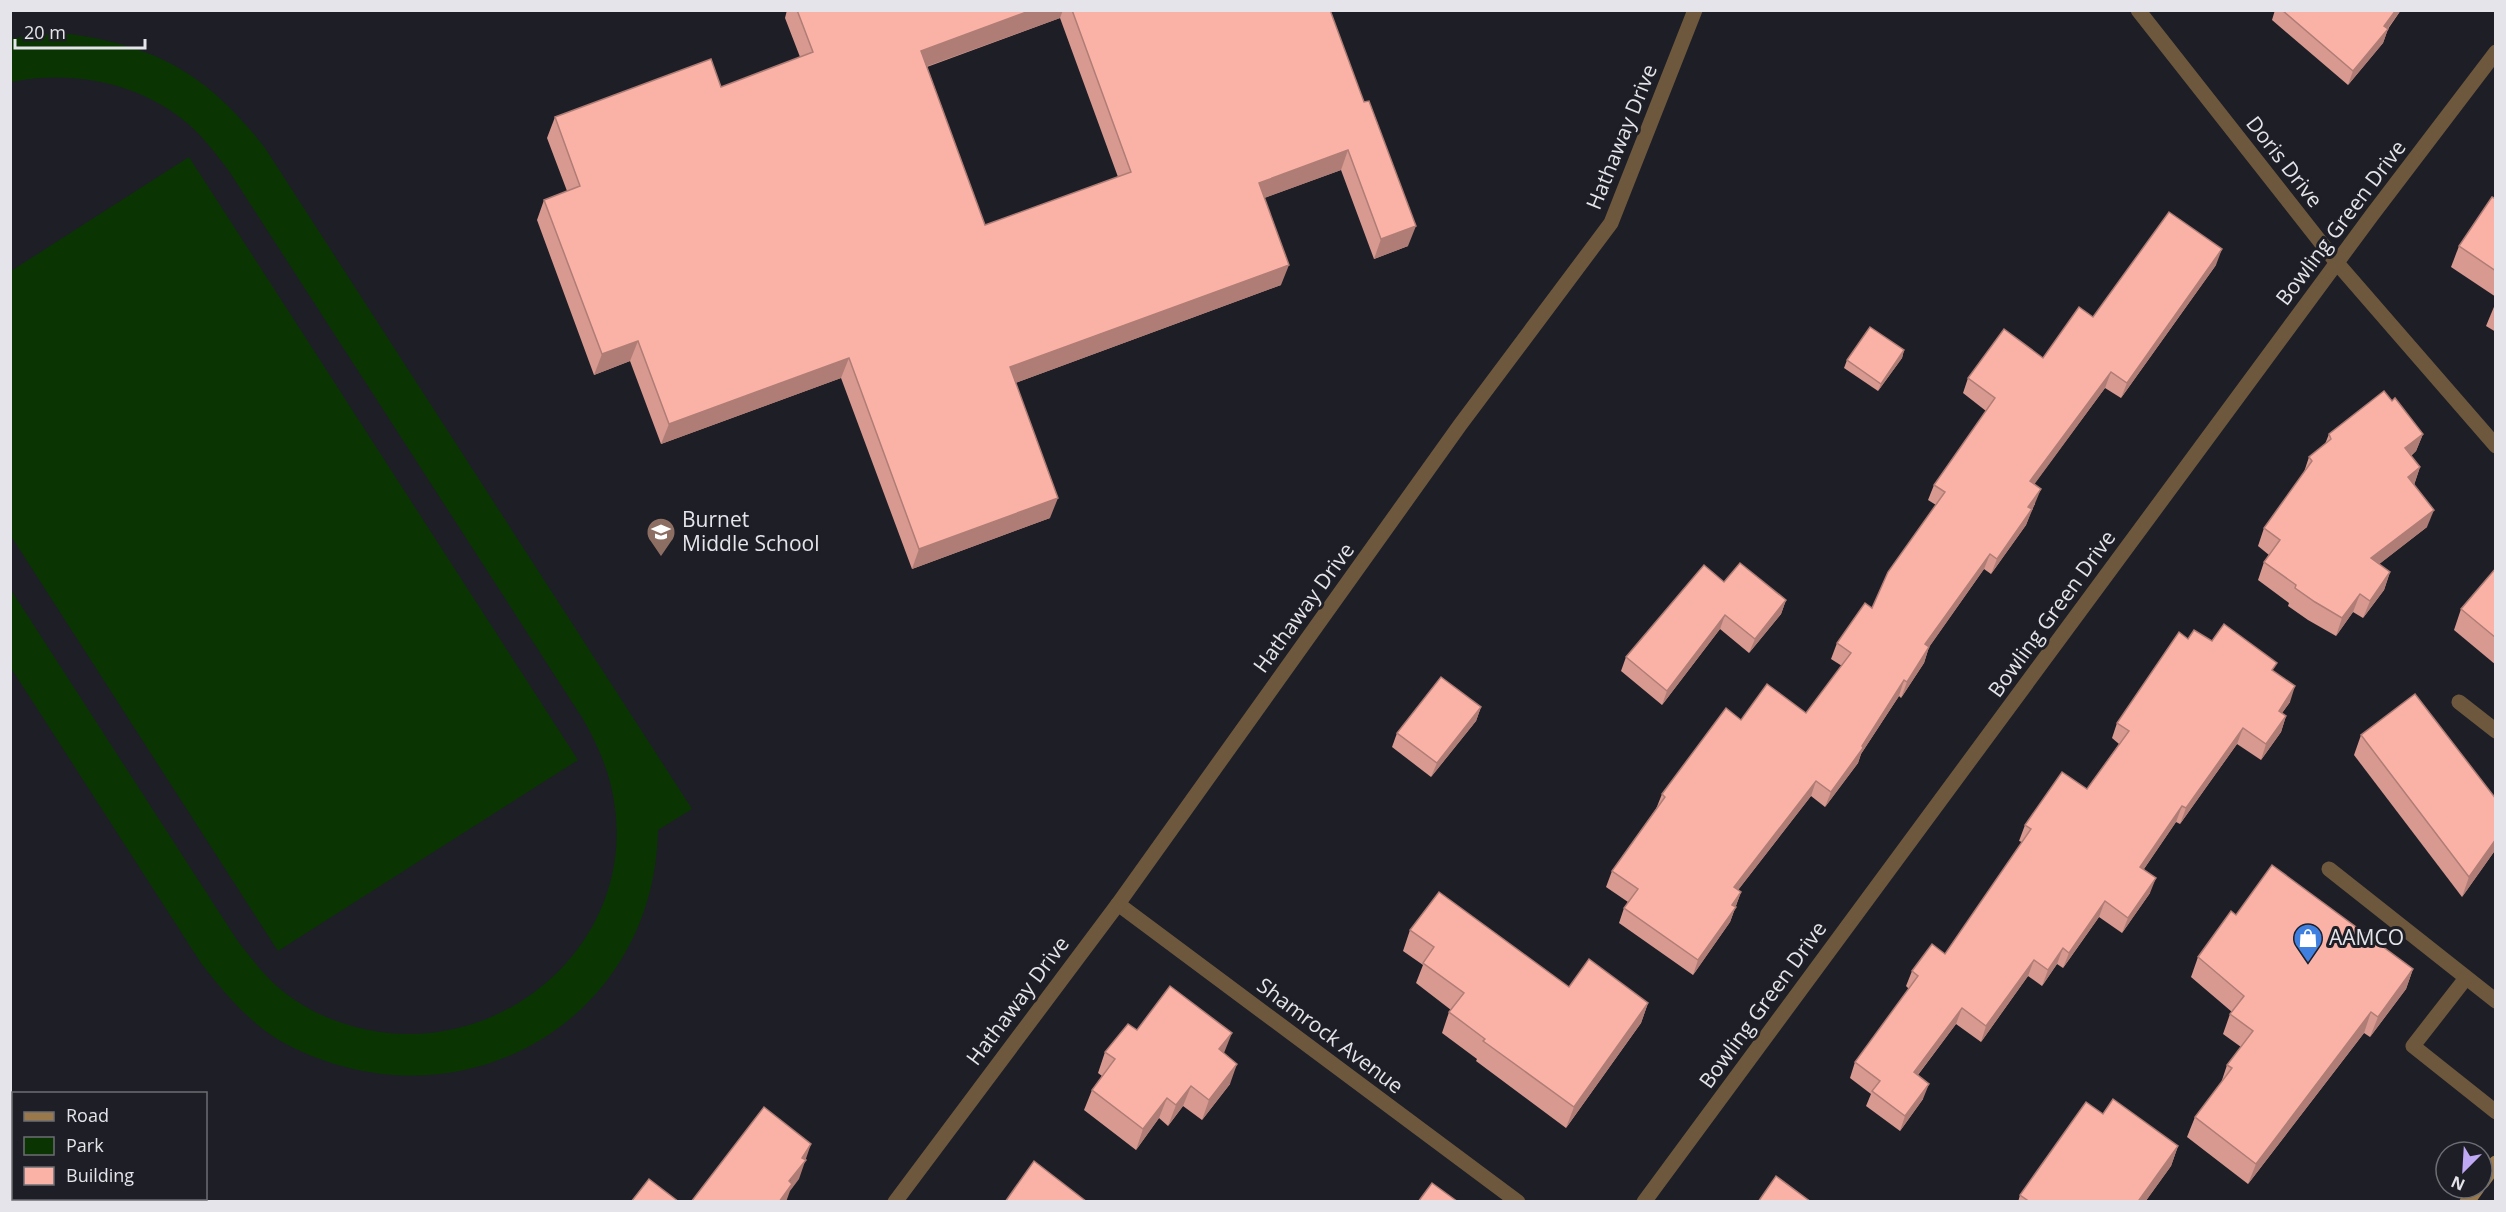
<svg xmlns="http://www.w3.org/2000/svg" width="2506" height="1212" viewBox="0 0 2506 1212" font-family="'Open Sans',sans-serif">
	<rect width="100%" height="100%" fill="#1e1e26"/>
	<g fill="#0a3503">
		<path d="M70,34C160,47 209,76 265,148L692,809L658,830C654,1025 456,1133 286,1044C251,1025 225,994 201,963L11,668V590L237,940C250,957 263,974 279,988C315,1019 366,1035 414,1034C531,1031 631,929 615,808C611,775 599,747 583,719L229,171C216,154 203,136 186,122C137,82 72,70 11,82V39L31,35Z"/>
		<polygon points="189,157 578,760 278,951 11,536 11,271"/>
	</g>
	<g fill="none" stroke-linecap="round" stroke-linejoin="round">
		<g stroke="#6d583d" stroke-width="15">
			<polyline points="2459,702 2496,731"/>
			<polyline points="2329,869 2496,1001"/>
			<polyline points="2466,978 2413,1046 2496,1112"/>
		</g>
		<g stroke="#6d583d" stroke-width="15">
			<polyline points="2138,10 2337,263 2496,446"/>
			<polyline points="1118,904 1518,1202"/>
			<polyline points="895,1202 1118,904 1460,425 1611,223 1695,10"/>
			<polyline points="1644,1202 2372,215 2496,52"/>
		</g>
		<g stroke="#99784b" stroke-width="15">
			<polyline points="2482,1182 2496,1163"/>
			<polyline points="2467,1202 2477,1188"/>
		</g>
	</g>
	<g fill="#d79990" fill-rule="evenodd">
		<path d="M787,10H1330L1408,246L1374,259L1341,170L1264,198L1281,285L1015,383L1050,518L912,569L841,378L661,444L630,361L594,375L537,220L544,200L567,191L547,138L555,117L721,87L800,57L785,18ZM1060,18L1118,177L985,225L927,67Z"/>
		<polygon points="2275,10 2401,10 2388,29 2383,43 2348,85 2272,20"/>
		<polygon points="2496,199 2496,297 2451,267 2459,246"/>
		<polygon points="2216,265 2121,398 2105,388 2034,484 2035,504 2032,509 2026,525 1991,574 1984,569 1929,647 1924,663 1901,698 1899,696 1861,754 1858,763 1825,807 1811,796 1738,890 1741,892 1730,922 1693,975 1619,923 1624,908 1628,902 1606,887 1612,871 1656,809 1662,794 1741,720 1806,713 1842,666 1831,659 1837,643 1872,608 1936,505 1928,500 1934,485 1986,411 1963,393 1968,378 2043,358 2093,317"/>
		<polygon points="2496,302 2496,332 2486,326"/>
		<polygon points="1904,350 1902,358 1878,391 1844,368 1847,360"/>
		<polygon points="2392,401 2423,434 2416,451 2411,456 2420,467 2414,485 2427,527 2379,564 2390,572 2384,590 2363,618 2353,612 2336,636 2308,620 2288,606 2289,603 2258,580 2264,562 2269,555 2258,546 2264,528 2303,475 2309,457 2325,444 2329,434"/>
		<polygon points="2496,568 2496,665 2454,630 2461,609"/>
		<polygon points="1724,582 1786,600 1781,614 1749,653 1720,629 1662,705 1621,671 1626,657"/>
		<polygon points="2188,639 2212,641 2274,672 2290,702 2282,713 2286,716 2281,732 2261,760 2237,744 2180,824 2176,822 2144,869 2150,893 2122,933 2099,917 2063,968 2057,964 2042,986 2028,976 1981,1042 1956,1024 1918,1075 1923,1099 1900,1131 1866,1106 1871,1094 1850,1078 1855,1062 1909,989 1906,986 1912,971 1945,954 2022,842 2019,841 2025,825 2087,789 2119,744 2112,738 2117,723"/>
		<polygon points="1481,707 1476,721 1431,777 1392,747 1397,733"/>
		<polygon points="2361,735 2496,799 2496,849 2462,897 2354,755"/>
		<polygon points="2236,915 2413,969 2406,989 2370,1037 2364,1033 2248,1184 2187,1137 2195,1117 2221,1083 2227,1065 2241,1047 2223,1034 2230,1014 2232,1012 2191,977 2198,957"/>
		<polygon points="1410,930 1569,987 1648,1003 1641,1023 1566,1128 1476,1061 1477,1059 1442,1033 1449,1012 1451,1010 1416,983 1423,965 1403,951"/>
		<polygon points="1137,1030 1224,1053 1230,1084 1202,1120 1183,1106 1168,1126 1159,1118 1136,1150 1084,1110 1092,1090 1102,1076 1098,1073 1105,1052"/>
		<polygon points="2103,1114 2178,1146 2171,1166 2145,1202 2018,1202 2020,1195"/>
	</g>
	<g fill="#af7d75">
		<polygon points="1032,10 1063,10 1060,18 914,71 921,51"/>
		<polygon points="2396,10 2401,10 2379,40 2384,26"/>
		<polygon points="2388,29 2383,43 2348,85 2353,71"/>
		<polygon points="1348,150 1341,170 1251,203 1259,183"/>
		<polygon points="1416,226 1408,246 1374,259 1381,239"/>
		<polygon points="2222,249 2216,265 2121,398 2127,383"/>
		<polygon points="1289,265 1281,285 1002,388 1010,367"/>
		<polygon points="638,341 630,361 594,375 602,354"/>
		<polygon points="1904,350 1902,358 1878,391 1881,384"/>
		<polygon points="849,358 841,378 661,444 669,424"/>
		<polygon points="2111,372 2105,388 2025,497 2030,481"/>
		<polygon points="2423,434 2416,451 2398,466 2405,448"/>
		<polygon points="2420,467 2414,485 2408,477"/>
		<polygon points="2041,489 2026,525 1991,574 1997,559 2028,507"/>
		<polygon points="1058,498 1050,518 912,569 919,549"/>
		<polygon points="2434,510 2427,527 2364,576 2371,558"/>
		<polygon points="1990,554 1984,569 1920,660 1925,644"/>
		<polygon points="2390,572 2384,590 2363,618 2370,601"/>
		<polygon points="2360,594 2353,612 2336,636 2342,618"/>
		<polygon points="1786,600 1781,614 1749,653 1755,639"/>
		<polygon points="1725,615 1720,629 1662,705 1667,691"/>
		<polygon points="1929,647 1924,663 1901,698 1907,682"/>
		<polygon points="1904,680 1899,696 1861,754 1858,763 1825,807 1831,792"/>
		<polygon points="2295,686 2290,702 2273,726 2279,711"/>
		<polygon points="1481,707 1476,721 1431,777 1437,763"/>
		<polygon points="2286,716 2281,732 2261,760 2266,744"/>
		<polygon points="2243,728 2237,744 2180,824 2186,808"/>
		<polygon points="1816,781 1811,796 1728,903 1734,887"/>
		<polygon points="2182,806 2176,822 2135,882 2140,867"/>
		<polygon points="2496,839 2496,849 2462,897 2469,877"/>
		<polygon points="2156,878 2150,893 2122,933 2128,918"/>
		<polygon points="1741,892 1730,922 1693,975 1698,960"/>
		<polygon points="2105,901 2099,917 2063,968 2069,953"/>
		<polygon points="2063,948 2057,964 2042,986 2048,970"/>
		<polygon points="2034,960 2028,976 1981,1042 1986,1026"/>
		<polygon points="2413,969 2406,989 2370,1037 2378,1017"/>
		<polygon points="1648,1003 1641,1023 1566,1128 1574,1107"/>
		<polygon points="1962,1008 1956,1024 1908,1088 1914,1072"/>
		<polygon points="2371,1012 2364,1033 2248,1184 2256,1164"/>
		<polygon points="1232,1033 1224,1053 1219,1049"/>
		<polygon points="1237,1064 1230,1084 1202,1120 1209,1100"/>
		<polygon points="1929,1084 1923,1099 1900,1131 1905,1116"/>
		<polygon points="1191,1086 1183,1106 1168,1126 1176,1105"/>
		<polygon points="1167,1098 1159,1118 1136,1150 1143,1129"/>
		<polygon points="811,1144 799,1179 790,1191 786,1202 779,1202 802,1158"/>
		<polygon points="2178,1146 2171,1166 2145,1202 2138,1202"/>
	</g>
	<g fill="#fab2a7" stroke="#af7d75" stroke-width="1.5">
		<polygon points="797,10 1032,10 921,51 985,225 1131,172 1072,10 1330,10 1364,102 1369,101 1416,226 1381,239 1348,150 1259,183 1289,265 1010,367 1058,498 919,549 849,358 669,424 638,341 602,354 544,200 580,186 555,117 711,59 721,87 813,52"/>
		<polygon points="2282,10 2396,10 2384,26 2388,29 2353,71"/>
		<polygon points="2492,197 2496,199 2496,271 2459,246"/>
		<polygon points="2169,212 2222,249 2127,383 2111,372 2030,481 2041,489 2028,507 2032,509 1997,559 1990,554 1925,644 1929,647 1907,682 1904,680 1862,746 1863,748 1831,792 1816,781 1734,887 1741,892 1732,905 1736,907 1698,960 1624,908 1638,889 1612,871 1665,797 1662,794 1726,708 1741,720 1767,684 1806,713 1851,653 1837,643 1865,603 1872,608 1888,572 1945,492 1934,485 1995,398 1968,378 2004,329 2043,358 2079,307 2093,317"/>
		<polygon points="1870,327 1904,350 1881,384 1847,360"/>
		<polygon points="2384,391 2392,401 2395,398 2423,434 2405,448 2420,467 2408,477 2434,510 2371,558 2390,572 2370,601 2360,594 2342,618 2315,602 2295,588 2296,585 2264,562 2280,540 2264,528 2312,461 2309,457 2331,439 2329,434"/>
		<polygon points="1740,563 1786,600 1755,639 1725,615 1667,691 1626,657 1704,565 1724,582"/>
		<polygon points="2496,568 2496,638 2461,609"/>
		<polygon points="2224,624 2277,663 2272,670 2295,686 2279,711 2286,716 2266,744 2243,728 2186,808 2182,806 2140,867 2156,878 2128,918 2105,901 2069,953 2063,948 2048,970 2034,960 1986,1026 1962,1008 1914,1072 1929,1084 1905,1116 1872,1091 1880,1081 1855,1062 1918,976 1912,971 1932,944 1945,954 2031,829 2025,825 2062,772 2087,789 2129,731 2117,723 2179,632 2188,639 2194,630 2212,641"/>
		<polygon points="1441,677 1481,707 1437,763 1397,733"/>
		<polygon points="2415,694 2496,799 2496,839 2469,877 2361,735"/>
		<polygon points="2272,865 2413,969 2378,1017 2371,1012 2256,1164 2195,1117 2232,1068 2227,1065 2253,1031 2230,1014 2244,996 2198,957 2231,911 2236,915"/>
		<polygon points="1439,892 1569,987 1589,959 1648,1003 1574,1107 1483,1041 1485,1039 1449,1012 1464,993 1423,963 1434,947 1410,930"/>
		<polygon points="1170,986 1232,1033 1219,1049 1237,1064 1209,1100 1191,1086 1176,1105 1167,1098 1143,1129 1092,1090 1115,1059 1105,1052 1128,1024 1137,1030"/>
		<polygon points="2113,1099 2178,1146 2139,1200 2140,1202 2030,1202 2020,1195 2086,1102 2103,1114"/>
		<polygon points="764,1107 811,1144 802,1158 806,1160 789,1181 792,1184 779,1202 691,1202"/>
		<polygon points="1034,1161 1087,1202 1005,1202"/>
		<polygon points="1776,1176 1811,1202 1758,1202"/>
		<polygon points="649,1179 679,1202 631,1202"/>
		<polygon points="1432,1183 1458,1202 1418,1202"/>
	</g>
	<defs>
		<g id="school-pin" transform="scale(1.5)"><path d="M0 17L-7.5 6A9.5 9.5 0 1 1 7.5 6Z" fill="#8d6e63" stroke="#1e1e26"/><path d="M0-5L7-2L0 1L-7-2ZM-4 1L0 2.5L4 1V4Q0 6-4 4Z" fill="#fff"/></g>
		<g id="shop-pin" transform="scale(1.5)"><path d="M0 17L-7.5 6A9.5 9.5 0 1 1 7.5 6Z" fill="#3f7fe0" stroke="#1e1e26"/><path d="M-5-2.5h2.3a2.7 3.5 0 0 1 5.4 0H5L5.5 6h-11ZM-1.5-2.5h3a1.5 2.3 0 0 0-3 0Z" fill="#fff"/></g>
	</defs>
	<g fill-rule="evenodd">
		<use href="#school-pin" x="661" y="532"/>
		<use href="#shop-pin" x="2308" y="938"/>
	</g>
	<g text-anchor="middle" stroke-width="6" stroke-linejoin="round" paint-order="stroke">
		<g font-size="21" fill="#e4e4ea" stroke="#1e1e26">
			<text transform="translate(1622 137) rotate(-68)" y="7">Hathaway Drive</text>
			<text transform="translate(2284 162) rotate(52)" y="7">Doris Drive</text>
			<text transform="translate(2341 223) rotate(-53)" y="7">Bowling Green Drive</text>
			<text transform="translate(1304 608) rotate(-54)" y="7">Hathaway Drive</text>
			<text transform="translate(2052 614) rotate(-54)" y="7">Bowling Green Drive</text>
			<text transform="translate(1018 1001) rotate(-53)" y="7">Hathaway Drive</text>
			<text transform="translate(1763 1005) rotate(-54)" y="7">Bowling Green Drive</text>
			<text transform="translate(1330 1036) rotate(37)" y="7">Shamrock Avenue</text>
		</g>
		<g font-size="21" fill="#e4e4ea" stroke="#1e1e26" text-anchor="start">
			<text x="682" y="527">Burnet<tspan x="682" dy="24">Middle School</tspan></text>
			<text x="2329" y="945">AAMCO</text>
		</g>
	</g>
	<rect width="2506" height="1212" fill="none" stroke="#e4e4ea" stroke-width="24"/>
	<rect x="12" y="1092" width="195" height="108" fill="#1e1e26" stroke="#6d6d74" stroke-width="1.5"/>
	<rect x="24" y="1112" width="30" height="9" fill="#99784b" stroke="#6d6d74" stroke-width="1.5"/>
	<text x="66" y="1122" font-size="18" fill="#e4e4ea">Road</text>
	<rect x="24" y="1137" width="30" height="18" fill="#0a3503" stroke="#6d6d74" stroke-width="1.5"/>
	<text x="66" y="1152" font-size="18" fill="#e4e4ea">Park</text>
	<rect x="24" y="1167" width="30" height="18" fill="#fab2a7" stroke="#6d6d74" stroke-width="1.5"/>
	<text x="66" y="1182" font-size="18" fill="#e4e4ea">Building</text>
	<g transform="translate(2464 1170) rotate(204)"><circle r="28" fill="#1e1e26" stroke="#6d6d74" stroke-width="1.5"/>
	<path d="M0-4.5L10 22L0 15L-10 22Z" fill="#bfa9f4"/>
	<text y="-9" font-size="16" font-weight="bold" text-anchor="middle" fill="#e4e4ea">N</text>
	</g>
	<path d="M15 39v9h130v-9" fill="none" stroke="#e4e4ea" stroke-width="3"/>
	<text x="24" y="39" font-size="18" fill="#e4e4ea" stroke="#1e1e26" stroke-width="4.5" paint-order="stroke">20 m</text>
</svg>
